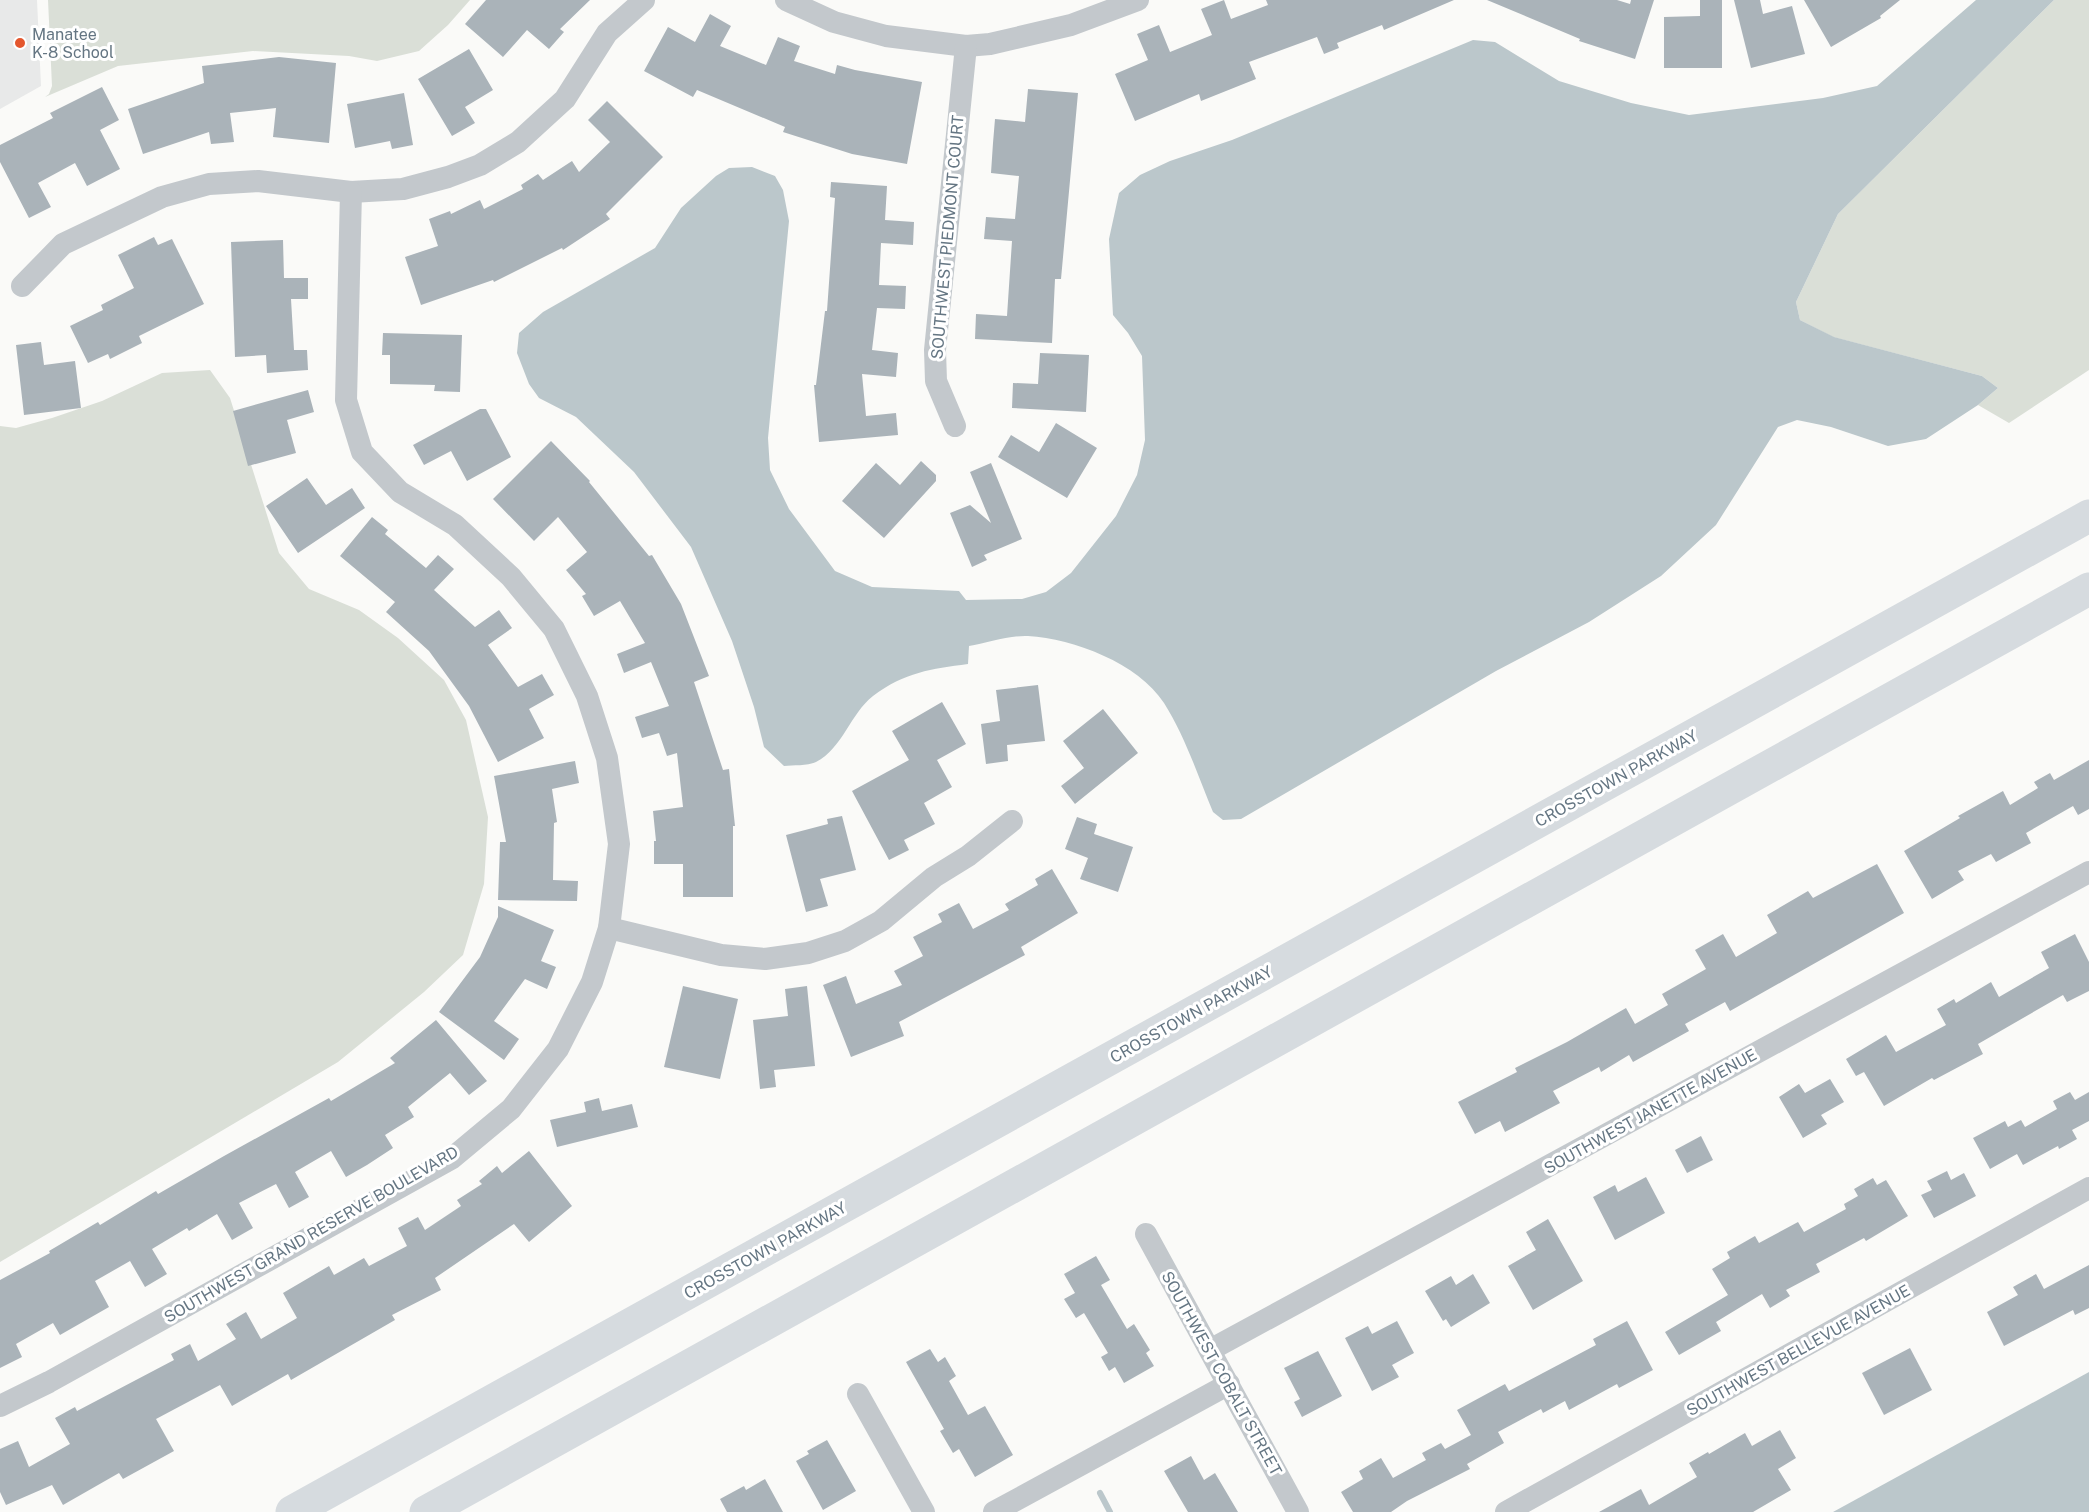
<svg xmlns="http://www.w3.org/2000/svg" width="2089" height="1512" viewBox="0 0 2089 1512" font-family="'Public Sans',sans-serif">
	<rect width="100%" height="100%" fill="#fafaf8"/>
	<polygon fill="#e8e9e9" points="0,0 37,0 41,86 0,109"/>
	<g fill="#dadfd7">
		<polygon points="48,0 470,0 448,25 419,51 377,61 349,56 253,51 118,66 45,97 49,94 52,86"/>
		<polygon points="2054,0 2089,0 2089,370 2009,423 1978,405 1998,388 1982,376 1833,337 1800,320 1796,302 1838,214"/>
		<polygon points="210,370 230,398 279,553 309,589 359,610 398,638 444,680 466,720 488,817 484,884 463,955 424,992 338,1062 0,1262 0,426 16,428 52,418 102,401 162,373"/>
	</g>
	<g fill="#bbc7cb">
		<path d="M1976,0H2054L1838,214L1796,302L1800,320L1834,337L1982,376L1998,388L1978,405L1926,439L1888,446L1831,427L1797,420L1778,427L1716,525L1661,576L1589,622L1496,671L1241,819L1223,820L1213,812C1198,776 1185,736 1164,703C1138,663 1074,639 1028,636C1011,635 986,643 969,646L968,664C931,669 905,672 873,696C850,714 843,748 816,762C807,766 793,765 784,766L764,747L754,707L732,641L691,547L634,472L576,417L539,398L529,384L517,353L519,333L543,312L655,248L681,208L716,176L729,168L752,167L775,176L783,190L789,221L768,438L770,470L789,509L835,571L872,587L959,591L966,600L1022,599L1046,592L1071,573L1116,516L1137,475L1145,440L1142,356L1128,333L1113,315L1109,239L1119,193L1140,175L1170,161L1232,140L1473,40L1495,42L1559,81L1631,103L1689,115L1823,98L1877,86Z"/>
		<polygon points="2089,1372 2089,1512 1833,1512"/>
	</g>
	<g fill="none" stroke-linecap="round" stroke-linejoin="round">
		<polyline stroke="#bbc7cb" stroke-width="6" points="1100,1493 1110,1512"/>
	</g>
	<g fill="#aab3b9">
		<polygon points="486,0 590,0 560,29 564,32 549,49 527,30 503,57 465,24"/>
		<polygon points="1224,0 1231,19 1268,5 1266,0 1454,0 1384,30 1382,25 1337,43 1339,48 1324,54 1317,37 1249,62 1256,79 1201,101 1199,94 1135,121 1115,74 1148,60 1137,34 1159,25 1170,52 1212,35 1201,9"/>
		<polygon points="1487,0 1617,0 1630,4 1631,0 1654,0 1635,59 1579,41 1580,39"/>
		<polygon points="1700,0 1722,0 1722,68 1664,68 1664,17 1700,16"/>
		<polygon points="1734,0 1760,0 1763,14 1792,6 1805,54 1751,68"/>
		<polygon points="1804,0 1900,0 1880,16 1881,18 1831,47"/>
		<polygon points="710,14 731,26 720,46 766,65 778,37 800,46 794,61 835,74 837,65 855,70 922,82 907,164 852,154 783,132 785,127 697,90 693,97 644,71 668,27 695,42"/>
		<polygon points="469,49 493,90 465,107 475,123 452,136 418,79"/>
		<polygon points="279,57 336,63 329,143 273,137 276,108 230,113 234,142 211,144 209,132 143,154 128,109 204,83 202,66"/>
		<polygon points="102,87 119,120 100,130 120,169 87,186 75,163 38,183 51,207 29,218 0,162 0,145 53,118 50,113"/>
		<polygon points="1028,89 1078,93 1061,279 1055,279 1052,343 975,339 976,314 1007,316 1012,241 984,239 986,217 1015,219 1019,176 991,173 993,143 995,119 1025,122"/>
		<polygon points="404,93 413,145 392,149 390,141 355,148 347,104"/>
		<polygon points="607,101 663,157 606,214 610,219 563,250 562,248 494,282 493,280 421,305 405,257 438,246 429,219 450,211 451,214 480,200 484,209 523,189 521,185 538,174 543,180 572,161 579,172 610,142 588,120"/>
		<polygon points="831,182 887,186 885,220 914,222 913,245 881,243 879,285 906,286 905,309 877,308 872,350 898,353 896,377 862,374 866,416 896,413 898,435 819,442 814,385 816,385 825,311 827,311 835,198 830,197"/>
		<polygon points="154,237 158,245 172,239 204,304 139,336 142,343 110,359 108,354 88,363 70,326 103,310 101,305 134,288 118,255"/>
		<polygon points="283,240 284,278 308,278 308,299 291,299 294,350 307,350 308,370 267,373 266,355 235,357 231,242"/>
		<polygon points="383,333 462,335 460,392 434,391 435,385 390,384 390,355 382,355"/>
		<polygon points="41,342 44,365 75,361 81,408 24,415 16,345"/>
		<polygon points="1040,353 1089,355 1086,412 1012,408 1013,383 1038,384"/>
		<polygon points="308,390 314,412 287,420 296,453 248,466 233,411"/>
		<polygon points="480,409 486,409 511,457 467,481 451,451 424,465 413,445"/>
		<polygon points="1056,423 1097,448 1067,498 998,457 1011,435 1039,452"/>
		<polygon points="551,441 590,481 589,482 649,556 652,555 681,604 709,676 694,682 723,770 729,769 735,826 733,826 733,897 683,897 683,864 654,864 654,841 656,841 653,811 683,807 677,753 667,756 659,733 642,738 635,717 669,706 651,662 624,673 617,654 645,643 620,601 594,616 582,596 586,594 566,570 587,552 558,517 534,541 493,499"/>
		<polygon points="921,461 936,475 936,481 884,538 842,501 876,463 900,485"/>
		<polygon points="991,463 1022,539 984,555 987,560 972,567 950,513 970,505 991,523 970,472"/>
		<polygon points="307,478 326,505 352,488 365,508 298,553 266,506"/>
		<polygon points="372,517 388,530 385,534 426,568 438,555 454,569 434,590 475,627 499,610 512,628 488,645 518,687 542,674 554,695 529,709 544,738 498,762 469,706 429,651 386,612 395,602 340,556"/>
		<polygon points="1038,685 1045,741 1007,745 1008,761 986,764 981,724 1000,721 996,690"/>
		<polygon points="942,702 966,744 937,760 952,787 924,803 935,824 904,840 909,850 889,860 852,791 909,760 892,731"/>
		<polygon points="1103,709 1138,753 1075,804 1061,786 1084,768 1063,741"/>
		<polygon points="2089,760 2089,809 2078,815 2073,806 2026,833 2031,843 1996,862 1991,854 1958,871 1964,880 1932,899 1904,851 1960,818 1958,816 2003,791 2010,805 2038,788 2034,782 2050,773 2054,780"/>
		<polygon points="575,761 579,783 552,789 557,822 554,823 553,880 578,881 577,901 498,900 500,842 506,842 494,776"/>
		<polygon points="842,816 856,870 820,879 828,906 806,912 786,835 828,824 827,819"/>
		<polygon points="1077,817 1097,824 1094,834 1133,847 1118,892 1080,879 1088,858 1065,849"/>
		<polygon points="1877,864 1904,913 1730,1011 1725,1002 1685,1024 1689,1031 1633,1062 1629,1055 1601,1072 1599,1067 1553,1091 1560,1103 1539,1114 1505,1132 1500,1121 1475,1134 1458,1102 1517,1072 1515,1068 1567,1042 1626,1008 1635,1024 1668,1005 1662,994 1706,969 1695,950 1723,934 1736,957 1777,933 1767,915 1808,891 1813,898"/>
		<polygon points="1052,869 1078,913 1021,947 1025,955 899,1022 904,1036 851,1057 823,985 846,976 856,1004 902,985 894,971 923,956 913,937 942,922 938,914 959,903 973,929 1009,910 1005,904 1038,885 1035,879"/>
		<polygon points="498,906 554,930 541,961 556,967 547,989 525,979 494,1021 519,1039 504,1060 439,1012 480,957 498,917"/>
		<polygon points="2075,934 2089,962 2089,991 2067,1002 2063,995 1978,1044 1983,1054 1934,1080 1932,1078 1884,1106 1864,1072 1856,1076 1846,1059 1886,1035 1896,1052 1946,1025 1937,1009 1954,999 1956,1003 1991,982 1999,997 2049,968 2041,952"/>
		<polygon points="683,986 738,999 720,1079 664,1067"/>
		<polygon points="807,986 815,1066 774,1070 776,1087 760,1089 753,1020 788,1016 785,989"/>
		<polygon points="436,1020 487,1081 469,1095 450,1073 408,1107 414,1117 385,1135 393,1148 367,1165 346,1177 331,1151 295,1172 309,1197 289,1208 276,1184 239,1203 253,1228 232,1240 217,1214 189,1231 187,1228 152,1249 167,1274 145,1287 130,1261 95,1281 109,1307 60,1335 53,1323 16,1344 22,1357 0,1368 0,1280 50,1253 49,1251 98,1222 100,1225 156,1191 158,1194 224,1156 329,1098 331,1101 395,1063 390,1058"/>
		<polygon points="1830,1079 1844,1102 1821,1115 1827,1124 1803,1138 1779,1097 1799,1084 1805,1093"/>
		<polygon points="2070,1092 2075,1100 2089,1092 2089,1121 2072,1130 2077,1139 2059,1149 2058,1146 2023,1165 2017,1154 1990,1169 1973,1138 2005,1121 2008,1127 2021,1120 2025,1127 2057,1109 2053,1101"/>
		<polygon points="599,1098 602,1111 632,1104 638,1127 557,1147 550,1120 586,1112 584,1102"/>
		<polygon points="1701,1136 1713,1160 1687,1173 1675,1150"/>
		<polygon points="529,1151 572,1206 529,1242 514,1224 435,1278 441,1290 392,1315 395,1320 291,1380 288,1374 232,1406 220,1385 156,1419 174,1451 123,1479 119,1473 63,1505 52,1485 6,1505 0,1492 0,1449 18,1441 29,1467 70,1444 55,1418 75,1407 77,1411 174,1360 171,1354 190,1344 198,1361 236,1339 226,1324 246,1312 261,1339 297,1318 283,1293 329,1266 334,1275 364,1258 369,1266 407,1246 398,1228 418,1217 425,1230 461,1206 457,1200 482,1184 479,1181 497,1166 502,1173"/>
		<polygon points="1947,1171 1951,1180 1964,1173 1976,1196 1934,1218 1921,1195 1932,1190 1927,1181"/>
		<polygon points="1646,1177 1665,1213 1615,1240 1593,1197 1615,1185 1618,1192"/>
		<polygon points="1873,1178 1877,1185 1886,1180 1908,1216 1866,1241 1864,1238 1816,1264 1820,1272 1786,1290 1790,1296 1770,1308 1762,1294 1716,1322 1721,1331 1679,1355 1665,1332 1728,1295 1712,1269 1730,1258 1727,1252 1755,1236 1759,1243 1798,1222 1804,1232 1846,1209 1844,1204 1858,1196 1854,1189"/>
		<polygon points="1548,1219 1583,1281 1533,1310 1508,1266 1536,1250 1526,1232"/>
		<polygon points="1096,1256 1110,1280 1101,1285 1127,1329 1134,1324 1150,1350 1146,1353 1154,1366 1124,1383 1115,1367 1109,1371 1101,1357 1108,1353 1084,1313 1076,1318 1064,1299 1075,1293 1064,1274"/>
		<polygon points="2089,1265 2089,1308 2075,1315 2073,1310 2004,1346 1987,1312 2018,1295 2013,1287 2036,1274 2044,1289"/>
		<polygon points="1473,1274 1490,1303 1451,1327 1446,1319 1443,1321 1425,1291 1451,1276 1456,1285"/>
		<polygon points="1397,1321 1414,1353 1392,1365 1399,1377 1372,1391 1345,1338 1368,1326 1372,1334"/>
		<polygon points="1627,1321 1653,1370 1619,1388 1617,1384 1569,1410 1565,1401 1543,1413 1541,1409 1498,1432 1504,1443 1467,1464 1470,1469 1407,1501 1391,1512 1353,1512 1341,1492 1363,1479 1359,1471 1381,1458 1393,1478 1426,1460 1422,1453 1441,1443 1445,1449 1471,1435 1457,1410 1505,1384 1509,1391 1596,1345 1593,1339"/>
		<polygon points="1910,1348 1932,1390 1884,1415 1862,1373"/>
		<polygon points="930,1349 938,1362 945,1357 956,1376 949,1381 968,1415 985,1406 1013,1455 975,1477 959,1449 953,1453 940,1431 944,1429 906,1362"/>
		<polygon points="1318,1351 1342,1396 1302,1417 1294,1402 1300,1399 1284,1368"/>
		<polygon points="1780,1430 1796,1458 1778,1469 1791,1490 1753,1512 1599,1512 1641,1489 1649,1505 1697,1477 1689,1463 1708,1452 1709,1454 1745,1433 1752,1446"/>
		<polygon points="827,1440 856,1491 823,1510 796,1461 809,1454 807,1451"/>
		<polygon points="1191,1456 1204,1480 1215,1473 1238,1512 1188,1512 1164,1471"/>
		<polygon points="765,1479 783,1512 727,1512 720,1499 744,1486 746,1490"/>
	</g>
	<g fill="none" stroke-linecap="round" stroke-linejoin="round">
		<g stroke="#c3c8cc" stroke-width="22">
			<polyline points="786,0 834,22 886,36 966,46 990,44 1071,25 1138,0"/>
			<polyline points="22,286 63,244 162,197 209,184 258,181 351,192 403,189 448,177 480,165 518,142 565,99 607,33 644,0"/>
			<polyline points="955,426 936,381 935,350 966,46"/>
			<polyline points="609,928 721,955 765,959 808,953 845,941 881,921 934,877 968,856 1012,821"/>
			<polyline points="1146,1234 1298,1512"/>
			<polyline points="1210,1350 2089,872"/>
			<polyline points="858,1394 924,1512"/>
			<polyline points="0,1406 49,1382 451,1159 511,1109 558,1049 592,982 609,928 619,844 607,758 587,696 554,629 511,577 455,525 400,492 362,452 346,400 351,192"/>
			<polyline points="994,1512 1229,1384"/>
			<polyline points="1506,1512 2089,1188"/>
		</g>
		<g stroke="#d6dbdf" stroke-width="33">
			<polyline points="292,1512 2089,516"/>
			<polyline points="426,1512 2089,589"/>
		</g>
	</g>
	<circle fill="#e4572e" stroke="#fff" stroke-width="2" cx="20" cy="43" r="6"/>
	<g text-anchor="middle" stroke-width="6" stroke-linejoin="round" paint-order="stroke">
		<g font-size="16" fill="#657683" stroke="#fff" text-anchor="start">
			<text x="32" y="40">Manatee<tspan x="32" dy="18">K-8 School</tspan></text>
		</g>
		<g font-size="16" fill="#657683" stroke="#fff">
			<text transform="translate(947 237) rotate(-85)" y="6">SOUTHWEST PIEDMONT COURT</text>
			<text transform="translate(1616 778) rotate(-29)" y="6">CROSSTOWN PARKWAY</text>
			<text transform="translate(1191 1014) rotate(-29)" y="6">CROSSTOWN PARKWAY</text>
			<text transform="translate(1650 1111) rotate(-29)" y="6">SOUTHWEST JANETTE AVENUE</text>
			<text transform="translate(311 1234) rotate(-30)" y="6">SOUTHWEST GRAND RESERVE BOULEVARD</text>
			<text transform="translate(765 1250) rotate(-29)" y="6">CROSSTOWN PARKWAY</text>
			<text transform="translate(1798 1350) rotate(-29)" y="6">SOUTHWEST BELLEVUE AVENUE</text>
			<text transform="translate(1222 1373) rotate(61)" y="6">SOUTHWEST COBALT STREET</text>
		</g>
	</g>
</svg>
